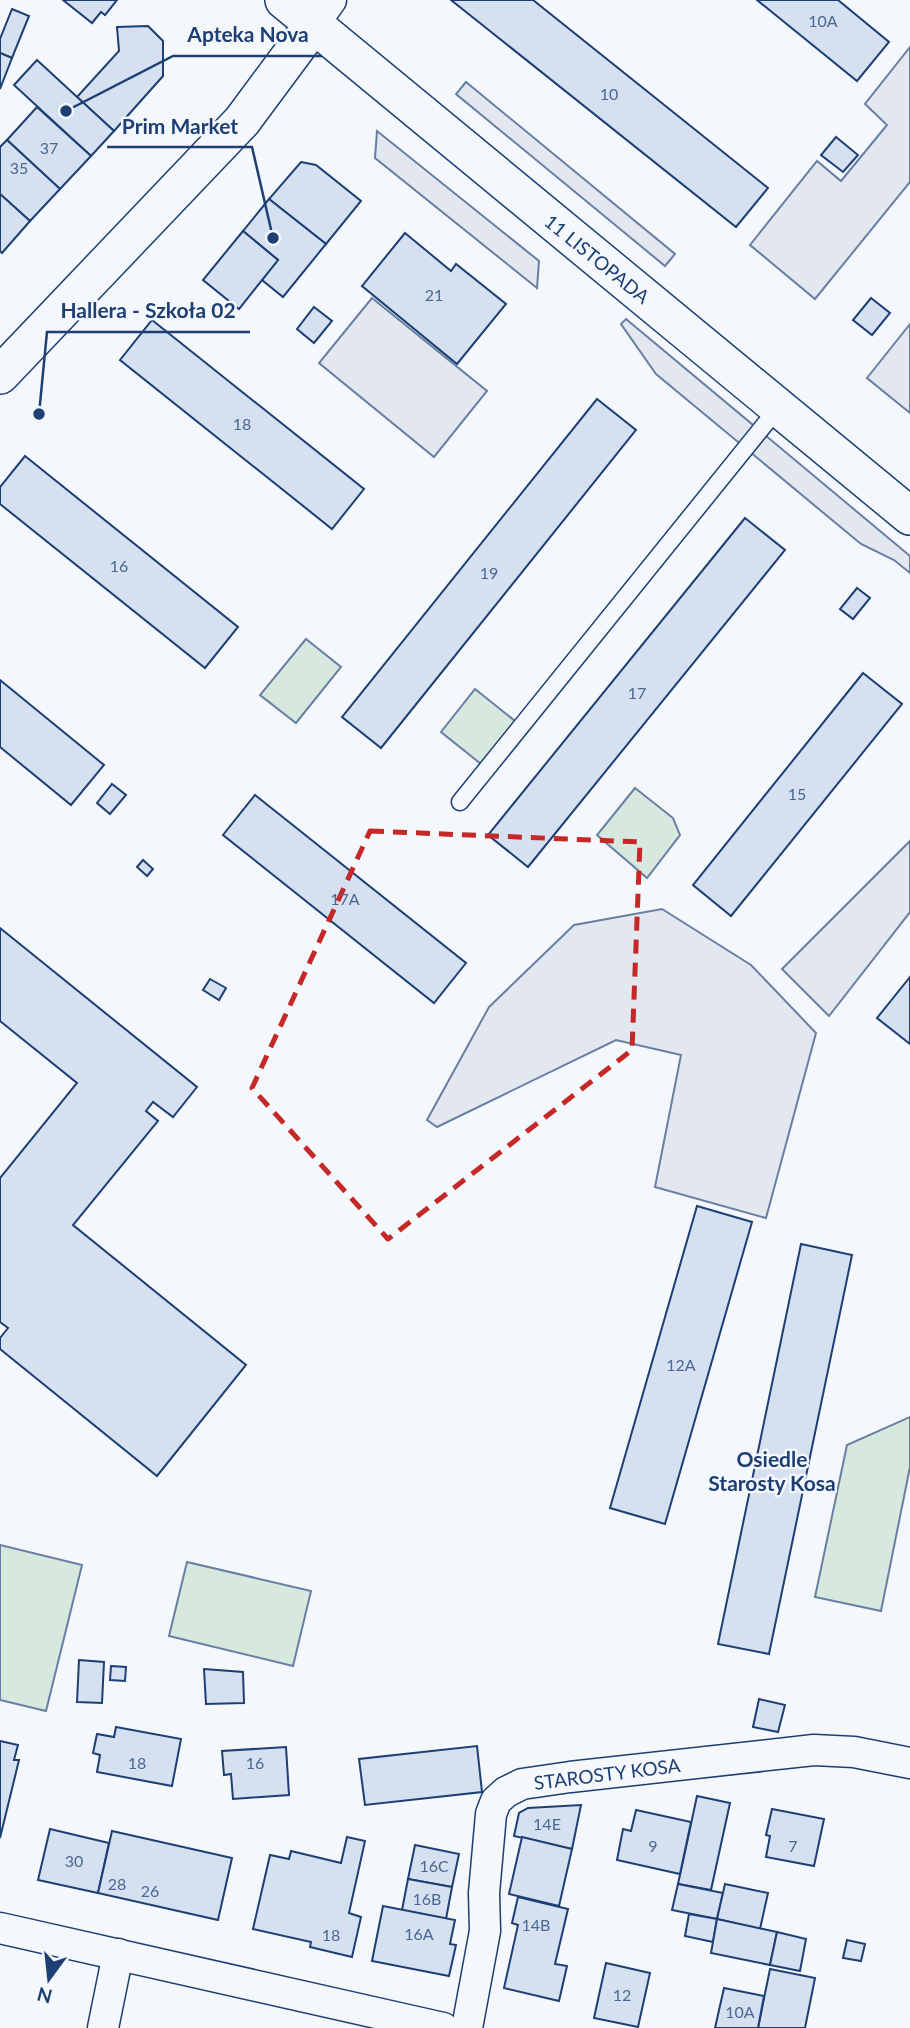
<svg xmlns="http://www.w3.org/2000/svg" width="910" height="2028" viewBox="0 0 910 2028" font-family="Lato,sans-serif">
	<rect width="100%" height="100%" fill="#f4f7fb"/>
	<g fill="#d7e8df" stroke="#687fa3" stroke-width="2">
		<polygon points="306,639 341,667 296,723 260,695"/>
		<polygon points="475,689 515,721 481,764 441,732"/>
		<polygon points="635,788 673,818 680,835 647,878 597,835"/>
		<polygon points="910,1417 910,1467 881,1611 815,1597 847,1445"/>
		<polygon points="0,1545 82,1565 46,1711 0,1700"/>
		<polygon points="187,1562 311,1591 293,1666 169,1636"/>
	</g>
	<g fill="#e3e8f0" stroke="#687fa3" stroke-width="2">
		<polygon points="910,47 910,182 815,299 750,245 817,161 841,181 887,125 865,104"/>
		<polygon points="466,82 675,254 665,266 456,94"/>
		<polygon points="377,131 539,261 537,288 375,158"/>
		<polygon points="372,298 487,391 434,457 319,363"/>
		<polygon points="626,319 910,556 910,573 894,560 861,544 656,374 621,324"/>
		<polygon points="910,324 910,413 867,378"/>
		<polygon points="910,841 910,912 829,1016 782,969"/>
		<polygon points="662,909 751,965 816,1033 766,1218 655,1187 681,1055 616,1040 437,1127 427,1120 489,1007 574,925"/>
	</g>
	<g fill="#d5e0f0" stroke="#1d3f73" stroke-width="2">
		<polygon points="63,0 117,0 105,15 101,12 92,23"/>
		<polygon points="451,0 533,0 768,188 736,227"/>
		<polygon points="757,0 838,0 889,42 857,81"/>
		<polygon points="12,9 29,16 12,58 0,53 0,39"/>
		<polygon points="148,26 163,41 163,76 114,131 77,97 119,51 117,27"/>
		<polygon points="0,53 12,58 0,89"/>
		<polygon points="37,60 114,131 91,156 14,85"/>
		<polygon points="37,107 91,156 60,189 7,140"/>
		<polygon points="836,137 858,155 843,172 821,155"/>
		<polygon points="7,140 60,189 30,221 0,194 0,147"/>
		<polygon points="301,162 316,165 361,201 326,244 269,199"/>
		<polygon points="0,194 30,221 2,253 0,251"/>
		<polygon points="269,199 326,244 283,297 262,280 278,260 243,231"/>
		<polygon points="243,231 278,260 239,309 203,280"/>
		<polygon points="405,233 451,271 456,264 506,304 457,364 362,286"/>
		<polygon points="871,298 890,313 872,335 853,320"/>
		<polygon points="314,307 332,321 314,343 297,329"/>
		<polygon points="152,320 364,489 332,529 120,360"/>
		<polygon points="597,399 636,430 381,748 342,717"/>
		<polygon points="25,456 238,627 205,668 0,504 0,487"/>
		<polygon points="745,518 785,550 528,867 488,835"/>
		<polygon points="857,588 870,598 853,619 840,609"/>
		<polygon points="863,673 902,704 731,916 693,885"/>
		<polygon points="0,680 104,765 71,805 0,747"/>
		<polygon points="112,784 126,795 110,814 97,803"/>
		<polygon points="255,795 466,963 434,1003 223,835"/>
		<polygon points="143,860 153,869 147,876 137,867"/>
		<polygon points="0,928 197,1087 173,1117 153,1102 146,1111 158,1121 73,1225 246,1365 157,1476 0,1349 0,1338 8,1328 0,1322 0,1178 77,1083 0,1021"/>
		<polygon points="910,977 910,1044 877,1018"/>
		<polygon points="210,979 226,988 219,1000 203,990"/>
		<polygon points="697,1206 752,1222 665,1524 610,1508"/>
		<polygon points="801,1244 852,1255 769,1654 718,1644"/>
		<polygon points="79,1660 104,1662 102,1703 77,1702"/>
		<polygon points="111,1666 126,1667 125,1681 110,1680"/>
		<polygon points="204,1669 243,1672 244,1703 206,1704"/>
		<polygon points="759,1699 785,1705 778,1732 753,1727"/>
		<polygon points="116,1727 181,1739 172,1786 97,1772 100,1755 93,1753 97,1734 114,1737"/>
		<polygon points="0,1741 18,1745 14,1760 19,1760 0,1838"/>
		<polygon points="477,1746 482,1792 365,1805 359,1759"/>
		<polygon points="286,1747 289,1795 233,1799 231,1774 224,1775 222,1751"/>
		<polygon points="697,1796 730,1803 711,1890 678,1884"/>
		<polygon points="581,1805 572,1849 514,1836 519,1813 528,1808"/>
		<polygon points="772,1809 824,1819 814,1866 766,1857 770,1836 766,1835"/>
		<polygon points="636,1810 691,1822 680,1874 617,1860 623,1829 631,1831"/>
		<polygon points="50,1829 109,1843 98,1893 38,1880"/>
		<polygon points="112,1831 232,1858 218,1920 98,1893"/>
		<polygon points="347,1837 365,1841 349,1913 361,1917 352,1957 310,1947 311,1942 253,1929 270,1855 289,1859 291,1851 341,1863"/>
		<polygon points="522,1837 572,1849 559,1906 509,1894"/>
		<polygon points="415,1845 459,1854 452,1887 408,1879"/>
		<polygon points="408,1879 452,1887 446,1919 402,1910"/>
		<polygon points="678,1884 723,1893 717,1919 672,1910"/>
		<polygon points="725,1884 768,1893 760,1929 717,1919"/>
		<polygon points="518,1897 568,1909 555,1964 567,1966 559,2001 504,1988 518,1925 512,1923"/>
		<polygon points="383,1906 455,1920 450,1944 456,1945 449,1976 372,1961"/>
		<polygon points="689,1914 717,1919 713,1942 685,1936"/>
		<polygon points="717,1919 777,1932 770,1965 711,1953"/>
		<polygon points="777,1932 806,1939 800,1971 770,1965"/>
		<polygon points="847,1940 865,1944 861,1961 843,1958"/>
		<polygon points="606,1963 650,1973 638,2027 594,2018"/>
		<polygon points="770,1969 815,1978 805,2028 758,2028"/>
		<polygon points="724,1988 764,1996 758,2028 715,2028"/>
	</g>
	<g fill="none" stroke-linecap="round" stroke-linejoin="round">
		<g stroke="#1d3f73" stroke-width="19">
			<polyline id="service" points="460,802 778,408"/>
		</g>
		<g stroke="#1d3f73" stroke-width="33">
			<g id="minor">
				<polyline points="314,24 331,0"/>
				<polyline points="0,1928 443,2028"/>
				<polyline points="103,2028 118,1954"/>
				<polyline points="467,2028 485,1931 484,1893 491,1814 496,1801 506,1792 522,1784 570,1777 814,1750 854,1752 910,1763"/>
			</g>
		</g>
		<g stroke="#1d3f73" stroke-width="40">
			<g id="tertiary">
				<polyline points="284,0 910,516"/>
				<polyline points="0,375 242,121 314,24"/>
			</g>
		</g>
		<use href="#service" stroke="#f4f7fb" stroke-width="16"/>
		<use href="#minor" stroke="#f4f7fb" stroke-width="30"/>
		<use href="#tertiary" stroke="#f4f7fb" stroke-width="37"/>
	</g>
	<path fill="none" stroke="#c62828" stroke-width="5" stroke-dasharray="14 9" stroke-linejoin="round" d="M370,831L640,842L632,1050L388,1239L252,1088Z"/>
	<g text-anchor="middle" stroke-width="5" stroke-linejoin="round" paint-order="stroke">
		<g font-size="16" fill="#4b6792">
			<text x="823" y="27">10A</text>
			<text x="609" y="100">10</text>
			<text x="49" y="154">37</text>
			<text x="19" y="174">35</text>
			<text x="434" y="301">21</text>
			<text x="242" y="430">18</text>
			<text x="119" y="572">16</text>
			<text x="489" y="579">19</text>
			<text x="637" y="699">17</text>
			<text x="797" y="800">15</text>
			<text x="345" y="905">17A</text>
			<text x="681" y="1371">12A</text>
			<text x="137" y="1769">18</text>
			<text x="255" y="1769">16</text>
			<text x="547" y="1830">14E</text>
			<text x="653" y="1852">9</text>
			<text x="793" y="1852">7</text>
			<text x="74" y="1867">30</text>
			<text x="434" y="1872">16C</text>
			<text x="117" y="1890">28</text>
			<text x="150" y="1897">26</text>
			<text x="427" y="1905">16B</text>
			<text x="536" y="1931">14B</text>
			<text x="419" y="1940">16A</text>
			<text x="331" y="1941">18</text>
			<text x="622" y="2001">12</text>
			<text x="740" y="2018">10A</text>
		</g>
		<g font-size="19" fill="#1d3f73" stroke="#f4f7fb">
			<text transform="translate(597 259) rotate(39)" y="7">11 LISTOPADA</text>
			<text transform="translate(607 1774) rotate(-7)" y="7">STAROSTY KOSA</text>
		</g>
		<g font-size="21" font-weight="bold" fill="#1d3f73" stroke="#f4f7fb">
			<text x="772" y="1467">Osiedle<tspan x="772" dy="24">Starosty Kosa</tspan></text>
		</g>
	</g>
	<path fill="none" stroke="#1d3f73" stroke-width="2.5" d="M66 111L173 56H322M273 238L252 147H107M39 414L47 332H250"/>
	<g fill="#1d3f73" stroke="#f4f7fb" stroke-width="2.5">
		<circle cx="66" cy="111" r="7"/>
		<circle cx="273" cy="238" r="7"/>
		<circle cx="39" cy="414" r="7"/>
	</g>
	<g font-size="21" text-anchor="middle" font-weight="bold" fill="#1d3f73" stroke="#f4f7fb" stroke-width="5" stroke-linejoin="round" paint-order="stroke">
		<text x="248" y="42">Apteka Nova</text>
		<text x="180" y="134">Prim Market</text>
		<text x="148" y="318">Hallera - Szkoła 02</text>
	</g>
	<g transform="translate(49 1979) rotate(195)" stroke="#f4f7fb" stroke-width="5" paint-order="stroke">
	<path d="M0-5L12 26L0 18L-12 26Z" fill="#1d3f73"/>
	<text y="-10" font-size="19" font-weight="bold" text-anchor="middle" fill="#1d3f73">N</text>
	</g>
</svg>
